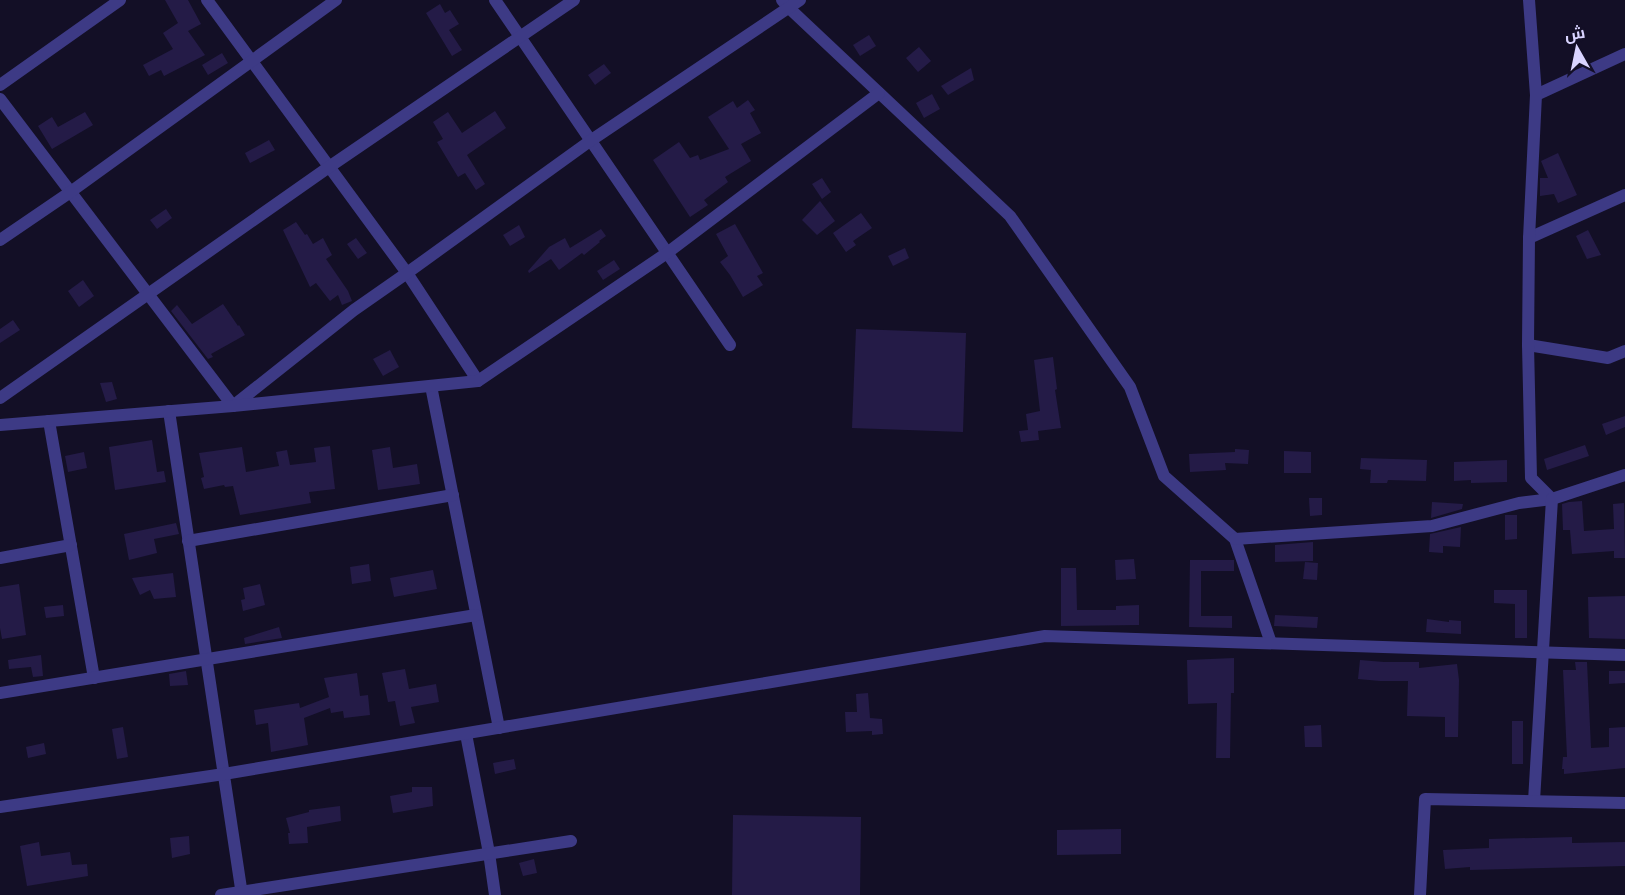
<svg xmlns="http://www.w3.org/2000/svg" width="1625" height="895" viewBox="0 0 1625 895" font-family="'Archivo Narrow',Cairo,sans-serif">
	<rect width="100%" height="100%" fill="#130f26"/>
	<g fill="#241b47">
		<polygon points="165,0 188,0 201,24 188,31 205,55 164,76 161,70 149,76 143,65 173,49 163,33 178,23"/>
		<polygon points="440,4 445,13 450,10 459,24 449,30 462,50 452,56 426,13"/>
		<polygon points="869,35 876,46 860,56 853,45"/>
		<polygon points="919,47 931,61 918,72 906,58"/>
		<polygon points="222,53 228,63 208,75 202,65"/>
		<polygon points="604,64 611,73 595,85 588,75"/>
		<polygon points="971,68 974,80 948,95 941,86"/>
		<polygon points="932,94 940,109 924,118 916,103"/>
		<polygon points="748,100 755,110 750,113 761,133 741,144 751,161 725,177 728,182 704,200 708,205 690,217 653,160 679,142 690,158 698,155 700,160 729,149 708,117 733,101 737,108"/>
		<polygon points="495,111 506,128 467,155 485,184 476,190 465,173 458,177 437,142 443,139 433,122 448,112 462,133"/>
		<polygon points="85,112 93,125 52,149 38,126 52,117 58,127"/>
		<polygon points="269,140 275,150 250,163 245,153"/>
		<polygon points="1558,153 1577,195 1558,203 1554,194 1540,196 1540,178 1548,178 1541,161"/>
		<polygon points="822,178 831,192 822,199 812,184"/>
		<polygon points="820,201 835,221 817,235 802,220"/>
		<polygon points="166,209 172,218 157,229 150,220"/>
		<polygon points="861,213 872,228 853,241 856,245 846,252 833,233"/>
		<polygon points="296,222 305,235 307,234 313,244 323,238 332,255 326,259 348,291 352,301 342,305 338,295 330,301 316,283 310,287 283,230"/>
		<polygon points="735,224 763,273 757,276 763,285 743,297 730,275 720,262 728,256 716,234"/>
		<polygon points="519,225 525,237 510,246 503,235"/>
		<polygon points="601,229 606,236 599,241 600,242 584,255 582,253 559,270 551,259 529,273 528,271 549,247 565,238 570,248"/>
		<polygon points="1588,230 1601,255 1587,259 1576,236"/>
		<polygon points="356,238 367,253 358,259 347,244"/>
		<polygon points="905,248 909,258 893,266 888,256"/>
		<polygon points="614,260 620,269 603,280 597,271"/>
		<polygon points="83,280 94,296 79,307 68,291"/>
		<polygon points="223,304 238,326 239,325 245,335 211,354 213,357 208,359 171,311 177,305 192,324"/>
		<polygon points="13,320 20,330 0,343 0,329"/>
		<polygon points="856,329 966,333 963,432 852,428"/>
		<polygon points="390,350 399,367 383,376 373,359"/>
		<polygon points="1053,357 1057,389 1055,390 1061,428 1038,431 1039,440 1021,442 1019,431 1028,430 1026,414 1040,411 1034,360"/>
		<polygon points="112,382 117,399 106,402 100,383"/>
		<polygon points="1625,416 1625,427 1606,435 1602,424"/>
		<polygon points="152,440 157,472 164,471 166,482 115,490 109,447"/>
		<polygon points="1585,445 1589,456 1547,470 1544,459"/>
		<polygon points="330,446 335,489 309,492 311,503 240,515 233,486 225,487 224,485 204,489 201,478 204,477 199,453 242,447 246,472 279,466 276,452 287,450 290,465 316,462 314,448"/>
		<polygon points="390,447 393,468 417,464 420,484 378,490 372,450"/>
		<polygon points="1235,449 1249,450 1248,464 1225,463 1226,470 1190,472 1189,454 1235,452"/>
		<polygon points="1284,451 1311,452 1311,473 1284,473"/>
		<polygon points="84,452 87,468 68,472 65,456"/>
		<polygon points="1361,458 1427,460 1426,481 1388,480 1387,483 1370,483 1371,470 1360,469"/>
		<polygon points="1507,460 1507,482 1471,483 1471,480 1454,481 1454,462"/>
		<polygon points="1309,498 1322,498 1322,515 1310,516"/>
		<polygon points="1582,501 1584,531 1614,529 1613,504 1624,503 1625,558 1614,558 1614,551 1572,554 1570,530 1563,530 1562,504 1569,502"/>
		<polygon points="1432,502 1463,504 1462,509 1431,518"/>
		<polygon points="1505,515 1517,515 1517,539 1505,540"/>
		<polygon points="176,523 179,534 154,539 157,553 129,560 124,534"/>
		<polygon points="1461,527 1460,547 1443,546 1443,553 1429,552 1430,534"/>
		<polygon points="1313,542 1313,561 1275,562 1275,545"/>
		<polygon points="1134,559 1136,579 1116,580 1115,560"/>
		<polygon points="1190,560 1234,560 1234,571 1201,571 1201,616 1232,616 1232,628 1189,627"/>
		<polygon points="1305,562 1318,563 1317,580 1303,579"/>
		<polygon points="369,564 371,581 352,584 350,567"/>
		<polygon points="1061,568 1076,568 1077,610 1116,610 1116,606 1139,605 1139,625 1061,626"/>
		<polygon points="433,570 437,589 394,597 390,578"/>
		<polygon points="173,573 176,597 154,599 150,590 140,595 132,578"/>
		<polygon points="19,584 26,635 2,639 0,628 0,587"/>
		<polygon points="260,584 265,605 243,611 241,600 245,599 243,588"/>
		<polygon points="1494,590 1527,590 1527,638 1515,638 1515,604 1494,603"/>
		<polygon points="1625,596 1625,639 1589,638 1588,597"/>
		<polygon points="63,605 64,616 46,618 44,607"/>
		<polygon points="1275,615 1318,617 1317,628 1274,626"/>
		<polygon points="1427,619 1449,622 1449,620 1461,621 1461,634 1426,632"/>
		<polygon points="279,627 282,638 245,644 244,638"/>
		<polygon points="41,655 43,676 33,677 31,667 9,669 8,660"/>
		<polygon points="1234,658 1234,693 1231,693 1230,758 1216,758 1217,703 1188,704 1187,660"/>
		<polygon points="1360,660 1384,662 1419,662 1419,668 1457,664 1459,680 1458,737 1445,737 1445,717 1407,716 1408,681 1380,681 1358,679"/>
		<polygon points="1575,662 1587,662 1591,748 1609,747 1609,728 1625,727 1625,768 1564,774 1564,769 1562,769 1563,757 1567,757 1563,670 1576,670"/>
		<polygon points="405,669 409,689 436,684 439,702 411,707 415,723 400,726 395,701 388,702 382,673"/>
		<polygon points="186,671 188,685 170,686 169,674"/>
		<polygon points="1609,671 1625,671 1625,683 1609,684"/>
		<polygon points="357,673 360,696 368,695 370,715 344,718 343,711 331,713 330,708 304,718 308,745 271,752 268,723 256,725 254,710 299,703 300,708 329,697 324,678"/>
		<polygon points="868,693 870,718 882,719 883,734 872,735 872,731 846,732 845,712 857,712 856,694"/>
		<rect x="1512" y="721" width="11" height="43"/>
		<polygon points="1321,725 1322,747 1305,747 1304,726"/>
		<polygon points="123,727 128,757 117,759 112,729"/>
		<polygon points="44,743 46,754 28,758 26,747"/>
		<polygon points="514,759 516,769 495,774 493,763"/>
		<polygon points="412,787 432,787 433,806 393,813 390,796 412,792"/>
		<polygon points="340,806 341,821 307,827 308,843 289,844 288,833 290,833 286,818 309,812 309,810"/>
		<polygon points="733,815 861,817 860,895 732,895"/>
		<polygon points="1121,829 1121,854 1057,855 1057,830"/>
		<polygon points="189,836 190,854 172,858 170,838"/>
		<polygon points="1572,837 1572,843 1625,842 1625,866 1470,870 1470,867 1445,869 1443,850 1489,848 1489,839"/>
		<polygon points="39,842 41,856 70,852 72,865 87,864 88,876 27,886 20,846"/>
		<polygon points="534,859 537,873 523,876 519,863"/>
	</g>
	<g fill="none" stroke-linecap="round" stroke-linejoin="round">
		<g stroke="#3d3a85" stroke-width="12">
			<polyline points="207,0 407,273 478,381"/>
			<polyline points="495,0 730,345"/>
			<polyline points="782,0 789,8 1010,216 1130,387 1164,476 1235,539 1271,643"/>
			<polyline points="0,85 120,0"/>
			<polyline points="1536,95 1625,54"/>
			<polyline points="0,99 233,406 354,310 407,273 590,141 800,0"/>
			<polyline points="1529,238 1625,195"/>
			<polyline points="0,240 69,193 336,0"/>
			<polyline points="1528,345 1608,358 1625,351"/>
			<polyline points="431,386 499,728"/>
			<polyline points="0,398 329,167 574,0"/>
			<polyline points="169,411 242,895"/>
			<polyline points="49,421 94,678"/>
			<polyline points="0,425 233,406 478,381 667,253 879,93"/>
			<polyline points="1235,539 1432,526 1519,503 1552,499 1531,478 1528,345 1529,238 1536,95 1529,0"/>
			<polyline points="188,541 453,495"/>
			<polyline points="0,558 71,545"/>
			<polyline points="0,693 476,615"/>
			<polyline points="466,734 489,853 495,895"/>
			<polyline points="1534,801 1552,499 1625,475"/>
			<polyline points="0,807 224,774 1045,636 1625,655"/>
			<polyline points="221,895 571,841"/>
			<polyline points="1420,895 1425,799 1625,803"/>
		</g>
	</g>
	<g transform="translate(1577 48) rotate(351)" stroke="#130f26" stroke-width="4.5" paint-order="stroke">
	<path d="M0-4.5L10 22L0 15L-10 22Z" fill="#d9d4ff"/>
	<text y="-9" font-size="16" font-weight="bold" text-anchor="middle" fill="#d9d4ff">ش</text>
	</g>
</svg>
